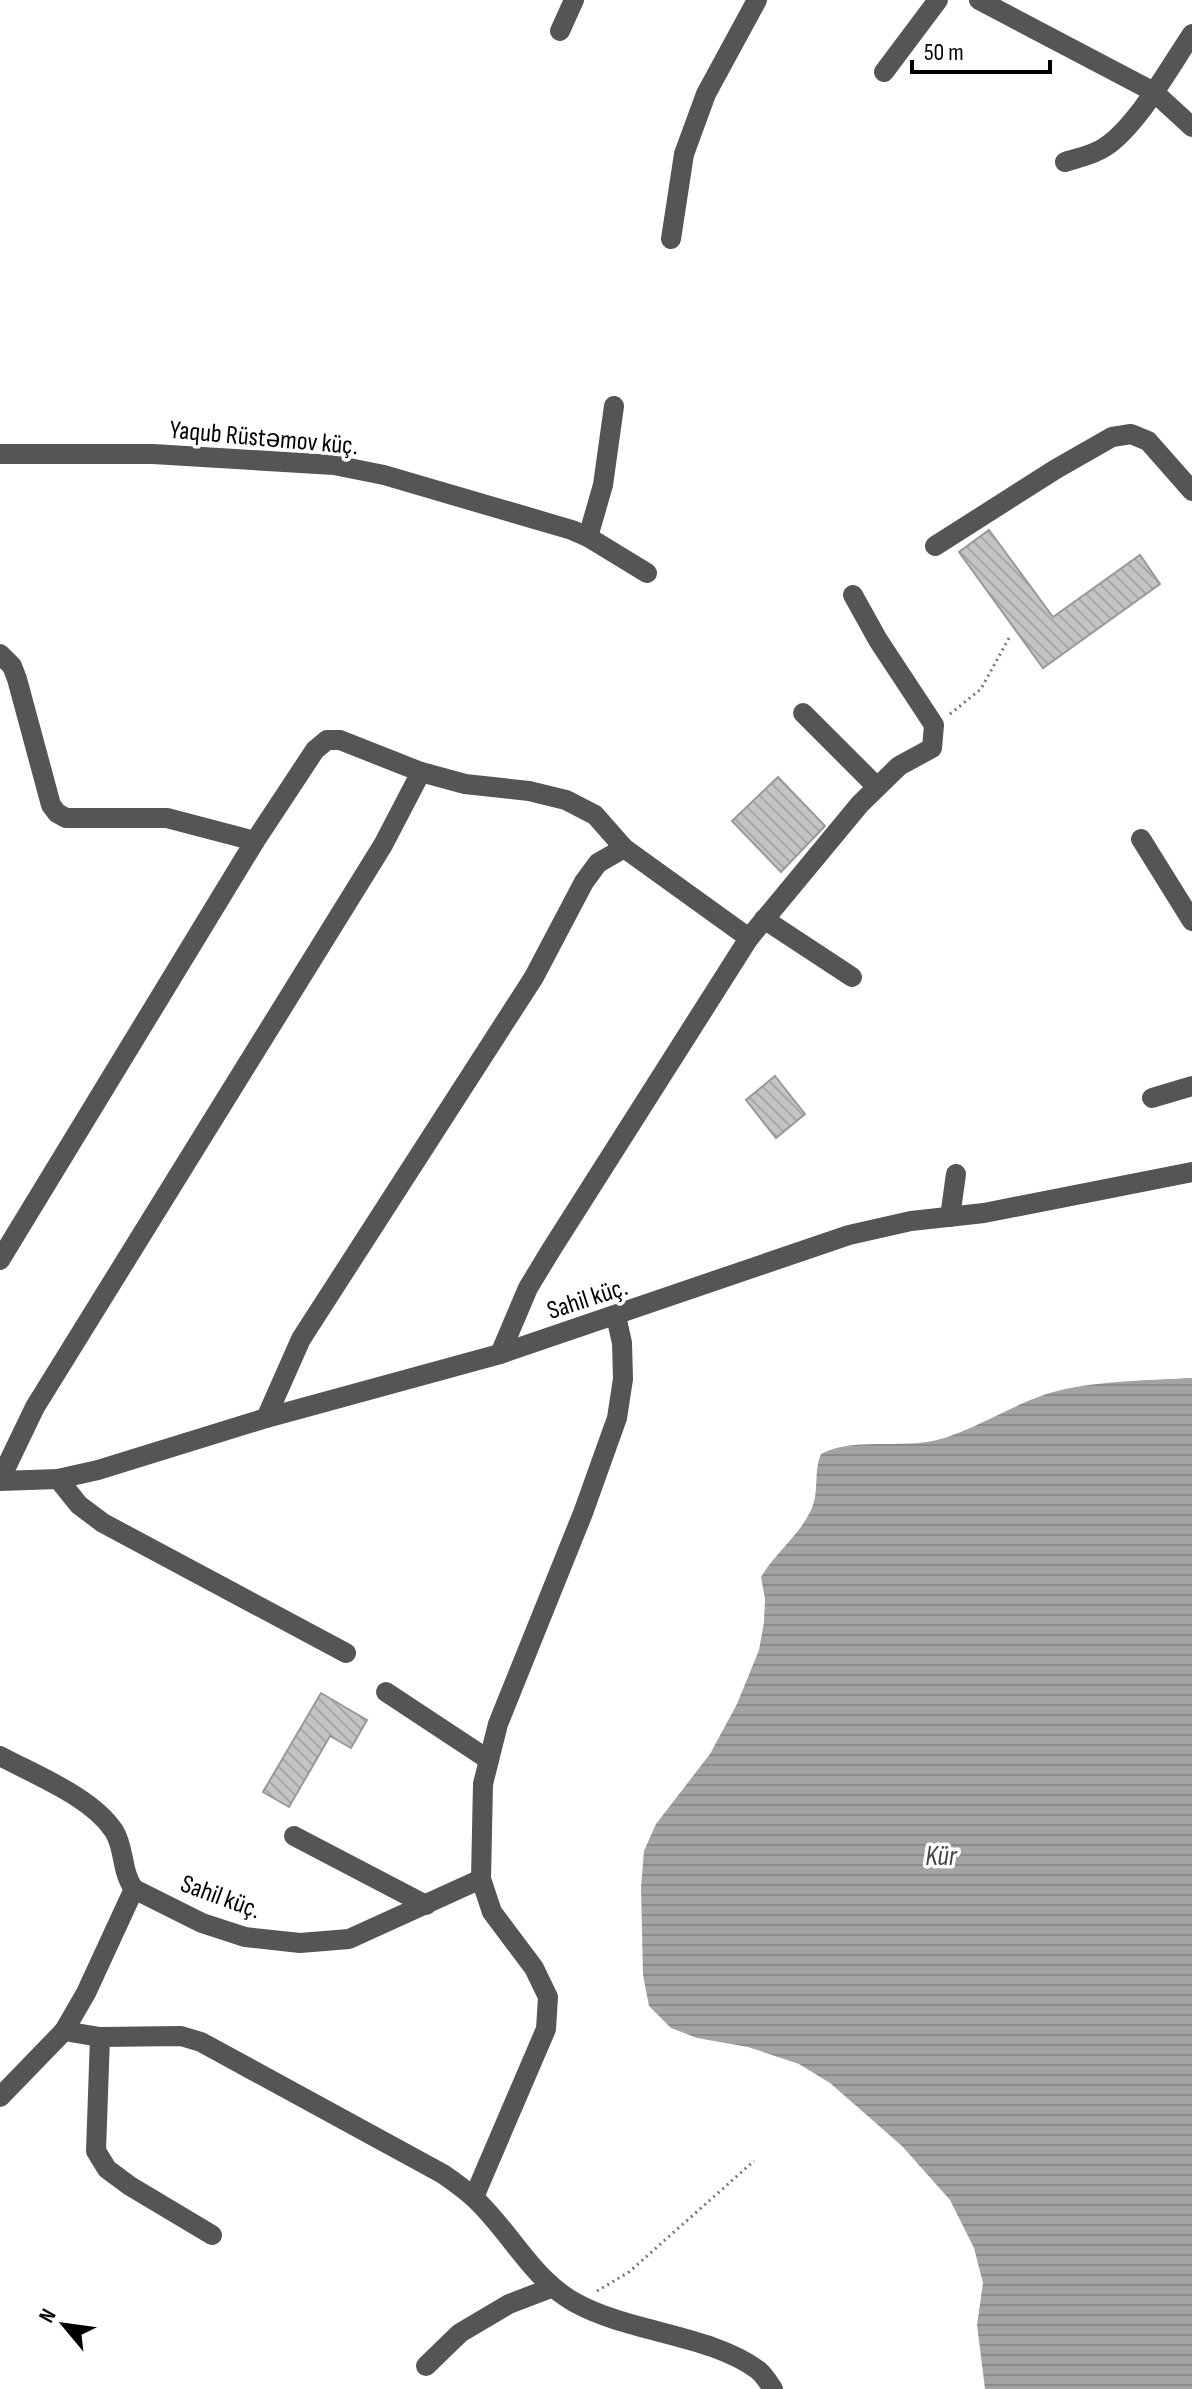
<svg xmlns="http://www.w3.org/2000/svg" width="1192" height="2389" viewBox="0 0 1192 2389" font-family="'Sofia Sans Condensed',sans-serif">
	<defs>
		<pattern id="water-rules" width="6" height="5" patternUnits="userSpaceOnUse" patternTransform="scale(2)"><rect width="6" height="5" fill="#a3a3a3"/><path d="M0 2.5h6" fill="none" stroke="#8b8b8b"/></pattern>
		<pattern id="building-back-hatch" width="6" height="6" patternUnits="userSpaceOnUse" patternTransform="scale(2)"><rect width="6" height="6" fill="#c4c4c4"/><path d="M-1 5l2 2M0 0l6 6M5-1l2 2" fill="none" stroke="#a7a7a7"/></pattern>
	</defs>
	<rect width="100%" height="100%" fill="#fff"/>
	<path fill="url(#water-rules)" d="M1192,1378V2389H985L977,2325L983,2283L974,2248L950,2200L902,2146L830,2083L799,2064L748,2047L697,2038L671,2028L649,2006L643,1975L641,1887L644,1851L656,1824L710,1754L737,1704L759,1650L764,1622L765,1599L761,1577C775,1553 799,1536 811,1510C820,1491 813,1473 821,1454C851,1437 901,1449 937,1440C978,1429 1015,1402 1057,1391C1095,1381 1152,1380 1192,1378Z"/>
	<g fill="url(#building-back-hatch)" stroke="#999" stroke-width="2">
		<polygon points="989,530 1053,617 1140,555 1160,584 1043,668 959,552"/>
		<polygon points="778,777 825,826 781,872 732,821"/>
		<polygon points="775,1076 805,1114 776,1138 746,1100"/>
		<polygon points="321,1693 367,1720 351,1748 330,1736 289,1807 263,1792"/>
	</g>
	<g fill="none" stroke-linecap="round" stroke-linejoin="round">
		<g stroke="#777" stroke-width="3" stroke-dasharray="2 4" stroke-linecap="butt">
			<polyline points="950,714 981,689 1009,638"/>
			<polyline points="597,2291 629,2272 754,2161"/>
		</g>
		<g stroke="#555" stroke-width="20">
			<polyline points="979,0 1154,92 1192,127"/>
			<polyline points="560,31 574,0"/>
			<polyline points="884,72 938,0"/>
			<path d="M1065,162C1077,158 1094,155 1105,147C1137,126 1170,67 1192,34"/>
			<polyline points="671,239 684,154 706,94 757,0"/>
			<polyline points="0,454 153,454 334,465 384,475 572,530 588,537 647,573"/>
			<polyline points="588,537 603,485 614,406"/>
			<polyline points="935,546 1056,469 1112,437 1131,434 1148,441 1192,491"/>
			<polyline points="0,654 12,666 17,679 51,805 57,813 66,818 167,818 255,841"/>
			<polyline points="803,713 877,787"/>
			<polyline points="1141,839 1192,921"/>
			<polyline points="764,919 852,977"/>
			<polyline points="1152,1098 1192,1086"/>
			<polyline points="950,1217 956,1174"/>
			<polyline points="0,1260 255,841 315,750 327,740 340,740 421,772 465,784 529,791 566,800 595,815 624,848 749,938"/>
			<polyline points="500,1354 528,1288 551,1250 749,938 860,804 899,766 932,748 934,725 878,640 853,595"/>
			<polyline points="266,1418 301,1339 534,977 584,882 598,863 624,848"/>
			<polyline points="58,1479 79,1505 103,1523 346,1653"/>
			<polyline points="0,1480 35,1407 383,845 421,772"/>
			<polyline points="0,1481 58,1479 98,1470 266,1418 500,1354 849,1235 911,1221 984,1213 1192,1172"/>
			<polyline points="386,1692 489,1760"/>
			<path d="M0,1756C35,1775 92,1797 114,1831C125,1848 121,1872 134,1889L202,1923L245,1937L300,1943L349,1939L481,1879"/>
			<polyline points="294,1836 426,1905"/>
			<polyline points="64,2031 86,1993 134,1889"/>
			<polyline points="100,2037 96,2151 107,2169 130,2186 212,2235"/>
			<path d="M0,2097L64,2031L100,2037L181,2036L201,2042L443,2174C453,2181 463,2188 472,2196C509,2229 530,2277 574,2302C629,2333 709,2334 758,2370C764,2375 769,2383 773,2389"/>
			<polyline points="474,2197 546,2029 548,1997 534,1968 492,1912 481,1879 483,1784 498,1724 583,1513 617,1418 623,1379 622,1343 616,1316"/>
			<polyline points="426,2366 460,2333 509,2304 551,2288"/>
		</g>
	</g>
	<g text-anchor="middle" stroke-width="7" stroke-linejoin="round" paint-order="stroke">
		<g font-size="26" fill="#000" stroke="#fff">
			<text transform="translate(264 437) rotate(5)" y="9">Yaqub Rüstəmov küç.</text>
			<text transform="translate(587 1298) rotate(-18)" y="9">Sahil küç.</text>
			<text transform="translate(221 1896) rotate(20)" y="9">Sahil küç.</text>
		</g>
		<g font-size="28" font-style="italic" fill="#444" stroke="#fff">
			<text x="941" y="1865">Kür</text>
		</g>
	</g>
	<g transform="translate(64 2325) rotate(299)" stroke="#ffffff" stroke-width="6" paint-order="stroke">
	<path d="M0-6L14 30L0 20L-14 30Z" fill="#000000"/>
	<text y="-12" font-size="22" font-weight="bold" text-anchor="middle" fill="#000000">N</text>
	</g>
	<path d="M912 60v12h138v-12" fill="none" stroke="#000000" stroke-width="4"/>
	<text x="924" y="60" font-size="24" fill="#000000" stroke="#ffffff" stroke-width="6" paint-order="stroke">50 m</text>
</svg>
